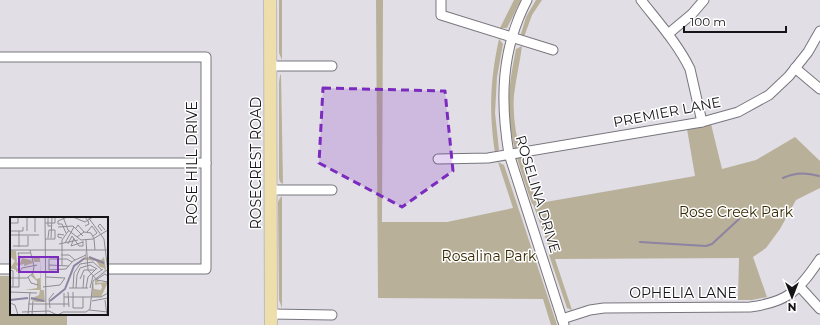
<svg xmlns="http://www.w3.org/2000/svg" width="820" height="325" viewBox="0 0 820 325" font-family="Montserrat,sans-serif">
	<rect width="100%" height="100%" fill="#e1dee6"/>
	<g fill="#b8b099">
		<polygon points="279,0 282,0 282,60 279,53"/>
		<polygon points="376,0 383,0 382,222 447,222 513,208 498,162 504,165 557,325 551,325 543,299 378,298"/>
		<polygon points="514,0 521,0 507,28 500,28"/>
		<polygon points="536,0 542,0 532,15 524,37 521,34 526,17"/>
		<path d="M499,39L503,44L497,77L495,113L499,150L495,153C489,111 490,80 499,39Z"/>
		<path d="M522,46C520,62 516,78 514,95C511,132 525,168 537,203L534,204L695,176L687,129L711,124L722,169L756,160L795,137L820,161V188L796,200L780,229L766,248L753,257L767,297L752,300H738L739,258L555,259L572,310L567,308L549,255L551,253L533,204H532C522,174 510,143 509,111C508,90 512,70 516,49Z"/>
		<polygon points="281,74 283,184 280,182 279,178 279,82 280,76"/>
		<polygon points="282,196 282,308 279,300 278,202 280,198"/>
		<polygon points="0,276 11,276 11,314 67,314 67,325 0,325"/>
	</g>
	<g fill="none" stroke-linecap="round" stroke-linejoin="round">
		<g stroke="#8d83a2" stroke-width="2">
			<path d="M783,178C795,172 806,172 819,176"/>
			<polyline points="640,242 706,246 712,244 739,219"/>
		</g>
		<g stroke="#78767d" stroke-width="11">
			<g id="minor">
				<polyline points="441,0 441,15 553,50"/>
				<path d="M527,0C501,50 500,100 509,154L564,325"/>
				<path d="M641,0C658,22 678,44 690,69L702,122"/>
				<polyline points="668,34 692,14 704,0"/>
				<polyline points="0,57 206,57 206,269 107,269"/>
				<polyline points="270,66 332,66"/>
				<polyline points="795,68 820,89"/>
				<polyline points="438,159 488,158 702,122 738,112 769,95 789,76 808,52 820,31"/>
				<polyline points="0,163 206,163"/>
				<polyline points="271,190 332,190"/>
				<polyline points="0,269 11,269"/>
				<polyline points="800,287 820,309"/>
				<polyline points="271,314 332,315"/>
				<path d="M562,319L590,310L604,308L750,307C789,302 799,290 820,259"/>
			</g>
		</g>
		<g stroke="#bdbdbe" stroke-width="14">
			<polyline id="major" points="270,0 271,325"/>
		</g>
		<use href="#minor" stroke="#fff" stroke-width="9"/>
		<use href="#major" stroke="#eedeac" stroke-width="12"/>
	</g>
	<path fill="#7b2cbf" fill-opacity="0.2" stroke="#7b2cbf" stroke-width="3" stroke-dasharray="8 5" stroke-linejoin="round" d="M323,88L445,91L453,171L402,207L319,163Z"/>
	<g text-anchor="middle" stroke-width="3" stroke-linejoin="round" paint-order="stroke">
		<g font-size="14" fill="#151417" stroke="#fff">
			<text transform="translate(667 112) rotate(-11)" y="5">PREMIER LANE</text>
			<text transform="translate(192 163) rotate(-90)" y="5">ROSE HILL DRIVE</text>
			<text transform="translate(256 163) rotate(-90)" y="5">ROSECREST ROAD</text>
			<text transform="translate(538 194) rotate(73)" y="5">ROSELINA DRIVE</text>
			<text x="683" y="298">OPHELIA LANE</text>
		</g>
		<g font-size="14" fill="#362900" stroke="#fff">
			<text x="736" y="217">Rose Creek Park</text>
			<text x="489" y="261">Rosalina Park</text>
		</g>
	</g>
	<g transform="translate(10 217)">
		<rect width="98" height="98" fill="#e1dee6"/>
		<path d="M0,33L6,34L7,46H10L12,41L21,43L23,46L14,49V47L6,49L9,54L6,55V60V53L0,51L5,44L0,39ZM75,33L76,40L91,43L94,40L96,53L85,60L95,53L94,51L90,50L86,44L78,43H75L76,52L75,46ZM23,41H30L31,73H34L35,85H26L20,82L29,78L30,73H15L27,71V64L21,59L23,56L26,62L30,61V45H24ZM85,62L90,64L86,66L98,65L91,80H82L83,65L84,72L91,73L92,70L91,67L85,68Z" fill="#b8b099"/>
		<path fill="none" stroke="#8d83a2" stroke-width="2" d="M79,40L94,46M21,81L34,84M0,83L18,81M40,84L55,72L64,49L75,41"/>
		<path fill="none" stroke="#8f8d93" stroke-width="1" d="M17,0V14M35,0L36,98M38,0V9H42M53,0L58,13L71,23L83,22L98,13M63,0L75,5L83,0M70,0H75L78,4L79,7L75,9M78,0L94,22L98,55M0,6H8V0M35,6H45V0M0,10V14H13V10M48,10L63,9L73,19M66,11L68,8L74,15M92,14L88,9L90,7L95,13M25,15V0M77,15L82,9L87,16L83,19M56,16L52,7H48V4L57,0M0,18H29M67,20L74,15L81,16L84,22L85,33M41,21L42,0M52,21L48,20V17L54,18M64,21L61,29L73,25M35,22H45V13H39L38,21M76,23L78,53L87,63L98,65M55,26L64,10M49,27L68,23M58,27L62,19L69,29H73V24M3,29H18V19M9,30V14M0,33H98M51,38H59L65,43M10,42L8,36H20M62,45L57,42H39V53L56,52L63,44L76,38M39,48L59,49M52,48V23L59,13M0,53L3,54V70M18,60L21,66L28,68M0,61H17L23,56L24,49L20,33M70,62L74,53H84M87,62L95,57L98,59M0,70H9V56L12,51L27,48M33,70L50,68L55,61L36,60M59,71H78M63,71L64,56L70,47L83,45L92,53M66,71L67,58L70,51L80,48L87,52M73,71L74,58M76,71L78,60L87,51M80,71L83,59L93,52M0,75L27,76M58,75L59,90M63,75V91H73V80M54,76V90M54,80H91L98,76M95,83L97,98M82,84L98,81M0,86L5,88L8,98M18,87H59M40,91L39,82L44,76M79,93L98,95M12,95L39,94L47,98M18,98L20,75M22,98L23,84M48,98L53,95H76L80,92L83,64L97,53"/>
		<path fill="#7b2cbf" fill-opacity="0.15" stroke="#7b2cbf" stroke-width="2" d="M9,40H48V55H9Z"/>
		<rect width="98" height="98" fill="none" stroke="#151417" stroke-width="2"/>
	</g>
	<g transform="translate(792 297) rotate(180)" stroke="#ffffff" stroke-width="3" paint-order="stroke">
	<path d="M0-3L7 15L0 10L-7 15Z" fill="#151417"/>
	<text y="-6" font-size="11" font-weight="bold" text-anchor="middle" fill="#151417">N</text>
	</g>
	<path d="M684 26v6h102v-6" fill="none" stroke="#151417" stroke-width="2"/>
	<text x="690" y="26" font-size="12" fill="#151417" stroke="#ffffff" stroke-width="3" paint-order="stroke">100 m</text>
</svg>
